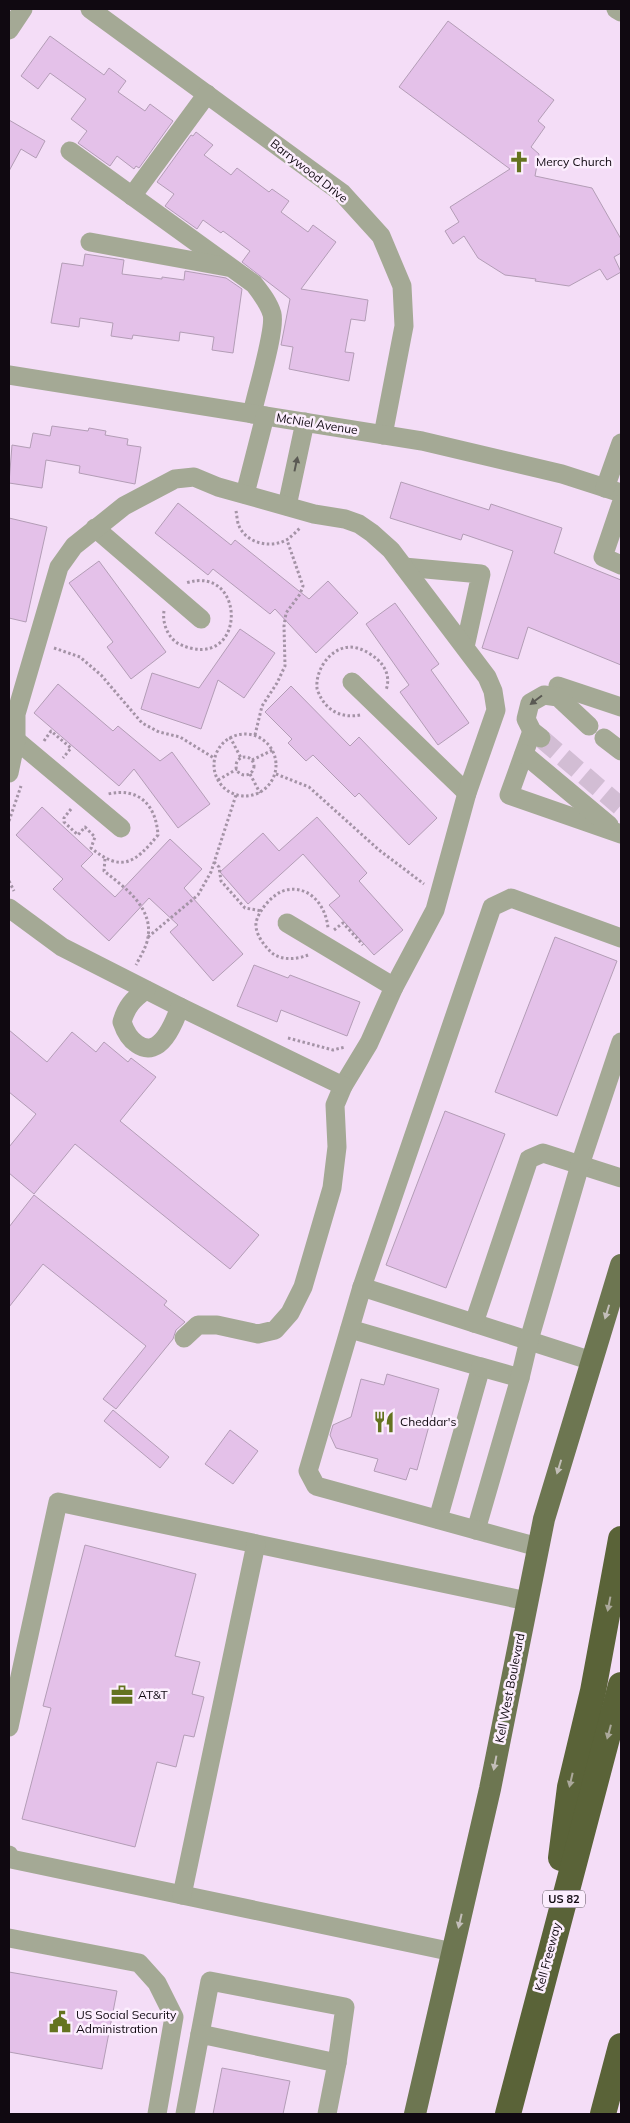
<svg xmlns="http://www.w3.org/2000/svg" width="630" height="2123" viewBox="0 0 630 2123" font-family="Mulish,sans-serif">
	<rect width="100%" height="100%" fill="#f4ddf7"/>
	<g fill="#e4c1e9" stroke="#b39db6">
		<polygon points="448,21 554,100 538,121 545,127 531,147 539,154 535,176 592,188 621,239 621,253 614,257 621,272 607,280 600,269 569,286 535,281 536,279 505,275 478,258 464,236 453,244 445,231 459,222 450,207 510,169 399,87"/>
		<polygon points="50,36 104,75 109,68 126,81 118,92 145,111 150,104 173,121 139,168 136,166 134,169 117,156 110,166 78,143 87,131 71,119 86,99 50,73 38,89 21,76"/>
		<polygon points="9,120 45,141 36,158 21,149 9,171"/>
		<polygon points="196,132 213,145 204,155 231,175 237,168 269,192 272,189 289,201 281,212 308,232 313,225 336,242 301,289 368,300 365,321 351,319 345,352 354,353 349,381 289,369 293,347 281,345 290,299 242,262 250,251 223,231 221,233 203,220 197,229 165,206 174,194 157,182 191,135 193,136"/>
		<polygon points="85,254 124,260 122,274 162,279 162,277 184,280 185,271 226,278 242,289 233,353 212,350 214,337 180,332 179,341 133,335 132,339 111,336 113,323 80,318 79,327 51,323 62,263 83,266"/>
		<polygon points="52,426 88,431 89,428 106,431 105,435 128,439 127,445 141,447 135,484 79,473 80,466 46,460 42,488 9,483 12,445 30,448 33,433 50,436"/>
		<polygon points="401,482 489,510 491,504 562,528 554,553 621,580 621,665 528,627 518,659 482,648 513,551 463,534 461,540 390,518"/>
		<polygon points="178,503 231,545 235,540 309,599 328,581 358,613 316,653 275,609 270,614 213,569 208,575 155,533"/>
		<polygon points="9,518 47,527 26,622 9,618"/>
		<polygon points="99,561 166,652 131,679 107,647 113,642 69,583"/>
		<polygon points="395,603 439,664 431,670 469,723 438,745 400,692 409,685 366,624"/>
		<polygon points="240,629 275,653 244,698 218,680 201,729 141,709 152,673 199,688"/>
		<polygon points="58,684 113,731 118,726 160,761 172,752 210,804 178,828 134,769 119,786 34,713"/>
		<polygon points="291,686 350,746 359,737 437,818 409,845 359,793 355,797 313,755 306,761 288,743 292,739 265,712"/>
		<polygon points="42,807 93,854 81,866 115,897 170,839 202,869 184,888 243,954 213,981 170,932 178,925 149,898 109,941 53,889 63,879 16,835"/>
		<polygon points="317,817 367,873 359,881 403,930 374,955 329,905 340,896 303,854 248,904 220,872 263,833 279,851"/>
		<polygon points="555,937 617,961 557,1116 495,1092"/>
		<polygon points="254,965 288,978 290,975 360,1002 347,1036 281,1010 277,1022 237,1006"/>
		<polygon points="9,1030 47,1062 72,1032 96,1052 104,1042 128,1062 131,1058 156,1077 120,1121 259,1235 230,1269 75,1144 34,1194 9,1173 9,1147 36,1114 9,1092"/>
		<polygon points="445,1111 505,1134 446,1288 386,1265"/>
		<polygon points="34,1195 167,1301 164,1305 185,1322 176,1330 173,1339 116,1409 103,1399 146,1346 43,1264 9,1307 9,1227"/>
		<polygon points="387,1374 439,1389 417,1470 410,1468 406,1480 374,1471 378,1459 336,1448 330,1435 333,1425 351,1417 361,1379 384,1385"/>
		<polygon points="113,1410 169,1457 160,1468 104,1421"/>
		<polygon points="230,1430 258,1451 233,1484 205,1464"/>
		<polygon points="85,1545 196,1574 175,1656 200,1662 192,1694 204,1697 194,1737 184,1735 176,1767 157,1762 135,1847 22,1819 51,1708 43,1706"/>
		<polygon points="9,1972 117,1991 102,2069 9,2052"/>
		<polygon points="222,2068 290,2081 283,2114 213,2114"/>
	</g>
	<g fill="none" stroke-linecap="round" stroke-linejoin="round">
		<polyline stroke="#d2bdd4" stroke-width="19" stroke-dasharray="19 9" stroke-linecap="butt" points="542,739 621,807"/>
		<g stroke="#a493a6" stroke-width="3" stroke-dasharray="2.5 2.5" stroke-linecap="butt">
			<path d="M236,511C237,515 237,522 239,526C247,544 272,549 288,539C292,536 296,532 300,528"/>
			<path d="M164,611C162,623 168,638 179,644C247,675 248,563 186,583"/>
			<polyline points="54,648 80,657 101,675 142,723 159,732 180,737 214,758"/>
			<path d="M360,715C344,718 330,713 321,698C320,695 317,691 317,688C315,667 335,642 357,648C365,650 372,655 377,659C387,668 390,679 386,690"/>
			<circle cx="245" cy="765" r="31"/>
			<polyline points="255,735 262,706 277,683 285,666 284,626 286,613 300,594 303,586 287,540"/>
			<polyline points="230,737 241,758"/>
			<polyline points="44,741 51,731 71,748 63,758"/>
			<circle cx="245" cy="766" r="9"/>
			<polyline points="252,760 273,750"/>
			<polyline points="250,774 260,793"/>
			<polyline points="276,774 309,787 379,850 424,884"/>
			<polyline points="218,780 237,769"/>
			<path d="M71,809L64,818V822L78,835L85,827L95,837L91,848C122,873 135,863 158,835C156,805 139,787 108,794"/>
			<polyline points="9,821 21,786"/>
			<path d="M105,859L104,871C124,887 153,907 148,937C147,946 140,957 136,965"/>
			<polyline points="214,862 219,867 221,881 245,908 262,911"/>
			<polyline points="9,881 14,891"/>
			<polyline points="334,930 343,923 363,945"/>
			<polyline points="148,937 198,895 211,872 236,795"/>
			<path d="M308,955C296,960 278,961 269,950C263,944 255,933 256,923C258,911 273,893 286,890C310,885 326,906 328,928"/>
			<polyline points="288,1038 333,1050 345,1047"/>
		</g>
		<g stroke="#a4a995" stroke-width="19">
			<polyline points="90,9 342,193 381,236 402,286 404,326 383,435"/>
			<polyline points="616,9 621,12"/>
			<polyline points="9,30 23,9"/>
			<path d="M70,151L254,284C261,293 269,303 272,314C276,330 256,394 252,414"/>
			<polyline points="132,196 207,94"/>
			<polyline points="90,242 227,267"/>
			<polyline points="9,375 422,441 562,474 621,493"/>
			<polyline points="605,488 621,443"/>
			<polyline points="245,494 265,416"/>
			<polyline points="621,504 603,557 621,565"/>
			<polyline points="287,506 305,422"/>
			<polyline points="95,528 201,619"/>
			<polyline points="404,567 481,574 465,647"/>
			<polyline points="352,682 467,793"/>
			<polyline points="558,686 621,707"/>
			<polyline points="532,731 509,795 621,834"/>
			<polyline points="541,738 532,731 526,719 530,703 544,695 558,697 589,726"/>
			<polyline points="604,738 621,751"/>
			<polyline points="16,740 121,828"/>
			<polyline points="524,754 609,825"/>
			<polyline points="9,773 16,740 16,714 59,567 74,546 124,506 175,479 194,477 218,487 314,514 345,519 359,524 372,533 391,550 487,677 493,691 496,710 467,793 435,910 394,987 369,1043 343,1086 335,1105 337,1147 332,1188 303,1287 290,1313 275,1330 258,1334 217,1325 198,1325 184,1338"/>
			<polyline points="9,908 62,947 180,1007 343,1086"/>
			<polyline points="287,923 394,987"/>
			<path d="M146,990C133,999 126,1007 122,1022C125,1031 129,1039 137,1044C160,1060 174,1023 180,1007"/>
			<polyline points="362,1287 592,1361"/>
			<polyline points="474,1323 529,1159 543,1153 621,1178"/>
			<polyline points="350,1329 481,1367 438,1519"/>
			<polyline points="481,1367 520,1378"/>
			<polyline points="476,1530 520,1378 529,1340 580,1165 621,1042"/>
			<polyline points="538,1547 316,1486 308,1471 362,1287 492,907 511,898 621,938"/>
			<polyline points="9,1727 58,1502 527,1601"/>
			<polyline points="9,1855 11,1859 453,1952"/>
			<polyline points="182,1895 256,1544"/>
			<polyline points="9,1938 139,1963 157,1983 174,2017 157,2114"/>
			<polyline points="200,2034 210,1981 345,2007 337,2063"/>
			<polyline points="185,2114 200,2034 337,2063 327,2114"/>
		</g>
		<polyline stroke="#6d7651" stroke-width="22" points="415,2114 490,1789 544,1519 621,1265"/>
		<g stroke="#5a6338" stroke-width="26">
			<polyline points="561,1858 570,1787 593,1691 621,1539"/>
			<polyline points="508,2114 621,1685"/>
			<polyline points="603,2114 621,2046"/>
		</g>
	</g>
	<defs><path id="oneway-solid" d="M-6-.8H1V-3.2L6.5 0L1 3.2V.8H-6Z" transform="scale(1.25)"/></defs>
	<g fill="#5a5953">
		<use href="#oneway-solid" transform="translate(296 464) rotate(-78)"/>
		<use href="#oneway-solid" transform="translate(536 700) rotate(143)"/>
	</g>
	<g fill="#c3beb9">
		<use href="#oneway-solid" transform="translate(607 1312) rotate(107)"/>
		<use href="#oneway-solid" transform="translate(559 1467) rotate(107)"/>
		<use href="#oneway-solid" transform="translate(495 1763) rotate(101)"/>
		<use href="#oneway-solid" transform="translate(460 1921) rotate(103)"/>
	</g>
	<g fill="#aba89b">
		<use href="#oneway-solid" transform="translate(609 1604) rotate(101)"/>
		<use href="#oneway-solid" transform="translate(609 1732) rotate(105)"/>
		<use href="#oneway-solid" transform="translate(571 1780) rotate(103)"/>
	</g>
	<defs>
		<g id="church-bare" transform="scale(1.725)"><path d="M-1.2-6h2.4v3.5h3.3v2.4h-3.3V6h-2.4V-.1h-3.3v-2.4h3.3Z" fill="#647320" stroke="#fceefe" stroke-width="2.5" paint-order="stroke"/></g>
		<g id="restaurant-bare" transform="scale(1.725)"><path d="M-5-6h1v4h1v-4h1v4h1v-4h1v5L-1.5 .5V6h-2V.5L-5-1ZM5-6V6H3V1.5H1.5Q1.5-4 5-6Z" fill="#647320" stroke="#fceefe" stroke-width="2.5" paint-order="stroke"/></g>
		<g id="office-bare" transform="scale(1.725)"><path d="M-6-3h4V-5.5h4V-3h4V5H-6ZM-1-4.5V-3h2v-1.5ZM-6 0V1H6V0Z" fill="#647320" stroke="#fceefe" stroke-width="2.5" paint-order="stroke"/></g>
		<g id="civic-bare" transform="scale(1.725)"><path d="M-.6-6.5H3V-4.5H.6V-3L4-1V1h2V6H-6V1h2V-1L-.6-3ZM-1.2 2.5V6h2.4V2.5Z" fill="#647320" stroke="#fceefe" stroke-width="2.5" paint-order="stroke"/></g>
	</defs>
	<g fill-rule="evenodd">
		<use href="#church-bare" x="519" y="162"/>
		<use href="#restaurant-bare" x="384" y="1422"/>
		<use href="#office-bare" x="122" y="1695"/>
		<use href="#civic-bare" x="60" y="2022"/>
	</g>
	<g text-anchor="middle" stroke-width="5" stroke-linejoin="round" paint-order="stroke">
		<rect fill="#fceefe" stroke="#574e58" stroke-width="1" x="543" y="1890.5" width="42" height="17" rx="4"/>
		<g font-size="11" font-weight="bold" fill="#100911">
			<text x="564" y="1903">US 82</text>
		</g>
		<g font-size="12" fill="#100911" stroke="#fceefe" text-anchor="start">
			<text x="536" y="166">Mercy Church</text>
			<text x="400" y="1426">Cheddar's</text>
			<text x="138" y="1699">AT&amp;T</text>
			<text x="76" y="2019">US Social Security<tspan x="76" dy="14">Administration</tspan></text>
		</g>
		<g font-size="12" fill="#100911" stroke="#fceefe">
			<text transform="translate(309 171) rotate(38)" y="4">Barrywood Drive</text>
			<text transform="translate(317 424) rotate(9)" y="4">McNiel Avenue</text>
			<text transform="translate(510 1688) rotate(-79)" y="4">Kell West Boulevard</text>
			<text transform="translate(548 1957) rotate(-75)" y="4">Kell Freeway</text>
		</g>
	</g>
	<rect width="630" height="2123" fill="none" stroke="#100911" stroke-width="20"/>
</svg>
